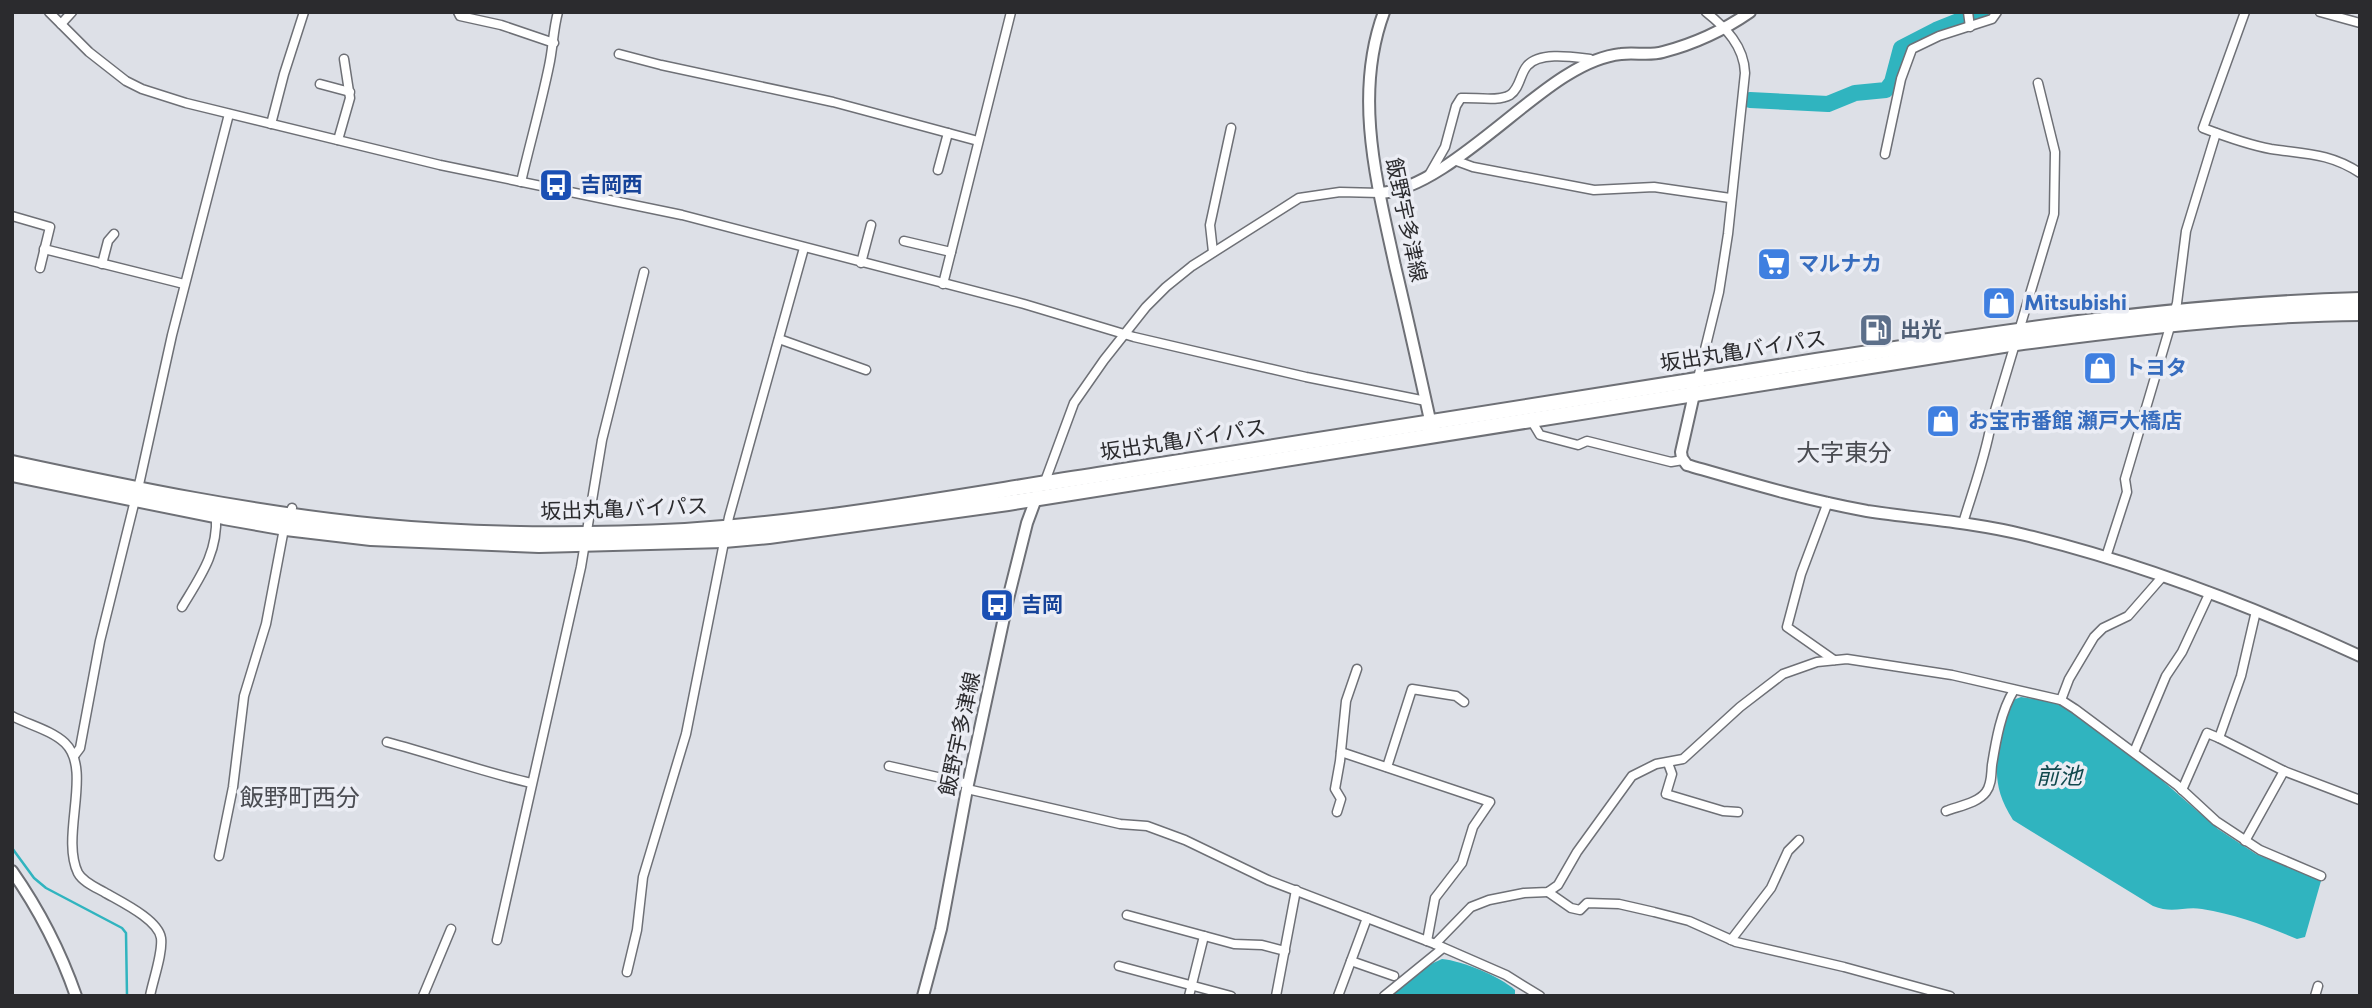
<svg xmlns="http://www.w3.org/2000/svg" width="2372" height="1008" viewBox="0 0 2372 1008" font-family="Commissioner,'Noto Sans JP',sans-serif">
	<rect width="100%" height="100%" fill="#dde0e7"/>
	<g fill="#30b4bf">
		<path d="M2021,697L2055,702L2065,707L2094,727L2156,775L2218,829L2256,854L2321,881L2305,937L2297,939C2266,926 2235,914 2202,909C2184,906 2173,914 2153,906L2013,820C1985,777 2000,750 2010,704L2013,700Z"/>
		<path d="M1442,959C1463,961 1499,976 1515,990V996H1391L1431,964Z"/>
	</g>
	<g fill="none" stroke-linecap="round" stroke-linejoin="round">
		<polyline stroke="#30b4bf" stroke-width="2.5" points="12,848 34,878 46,888 122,928 126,933 127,996"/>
		<polyline stroke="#30b4bf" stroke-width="16" points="1750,100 1828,104 1855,93 1886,90 1892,82 1901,48 1936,30 1981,12"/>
		<g stroke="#6e7076" stroke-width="11">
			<g id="street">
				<polyline points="49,12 89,52 126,81 142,89 186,103 440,165 682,215 1024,304 1134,337 1306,377 1426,401"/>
				<polyline points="458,12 460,16 501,25 554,43"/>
				<polyline points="1968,12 1970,27"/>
				<path d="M2245,12L2203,128C2224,136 2249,145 2271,149C2305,154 2330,153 2360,173"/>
				<polyline points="2320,12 2360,23"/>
				<polyline points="61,24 72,12"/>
				<polyline points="619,54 661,65 833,102 978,141"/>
				<polyline points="320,84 350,92"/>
				<polyline points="271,124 284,74 304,12"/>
				<polyline points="338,140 350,98 344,59"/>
				<polyline points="1885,154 1901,79 1912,49 1939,36 1992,19 1997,12"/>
				<polyline points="1454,160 1473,167 1594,190 1654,187 1730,198"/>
				<polyline points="938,170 948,133"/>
				<path d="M1429,175L1445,147L1456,106L1461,98C1475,97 1498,102 1510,95C1520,88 1520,74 1527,66C1539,51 1574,57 1590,59L1593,61"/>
				<path d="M521,182C530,143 541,105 549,66C553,48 553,30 558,12"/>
				<polyline points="12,216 50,227 40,268"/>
				<polyline points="904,241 951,252"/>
				<polyline points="44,249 184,284"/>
				<polyline points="1213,252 1210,225 1231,128"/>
				<polyline points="861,263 871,225"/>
				<polyline points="102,264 108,241 114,234"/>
				<polyline points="943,284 1011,12"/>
				<polyline points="779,339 866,370"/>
				<path d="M1698,378L1719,292L1728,234L1745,73C1744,46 1726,28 1706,12"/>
				<polyline points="1531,420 1540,435 1578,445 1587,441 1671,462 1683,460"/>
				<polyline points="1044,484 1074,403 1104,360 1146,307 1166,287 1192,266 1299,198 1340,192 1380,193"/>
				<polyline points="1828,502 1801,574 1787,627 1834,660"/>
				<path d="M1963,523C1973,490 1985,458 1991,424L2054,214L2055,152L2038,83"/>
				<polyline points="2106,557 2127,492 2125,479 2177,303 2186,231 2216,133"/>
				<path d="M182,607C200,577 218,553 216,516"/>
				<polyline points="2256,611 2241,676 2219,738 2284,771 2360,800"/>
				<polyline points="2061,700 2075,709 2177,785 2216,821 2260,850 2321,876"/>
				<path d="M12,716C29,725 51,730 65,743C93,770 60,836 78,873C83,882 95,887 104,892C119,901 158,919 161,938C163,953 153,980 150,996"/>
				<path d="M387,742C436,755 483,772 531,783"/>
				<polyline points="1341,752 1490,802 1473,827 1462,863 1435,898 1427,941"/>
				<polyline points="2134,752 2166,676 2182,652 2210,592"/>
				<polyline points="74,756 80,748 100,641 140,480 172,335 229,114"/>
				<polyline points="1668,763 1672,774 1666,794 1723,811 1738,812"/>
				<polyline points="889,766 968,784"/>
				<polyline points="1387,767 1412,689 1456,696 1464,702"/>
				<polyline points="967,789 1120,824 1147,826 1185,840 1268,880 1435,944 1506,975 1540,996"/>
				<polyline points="2182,790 2207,733 2219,738"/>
				<path d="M1946,811C1959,806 1978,803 1986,792C1992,784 1991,774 1992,765C1996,740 2001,711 2014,690"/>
				<polyline points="1337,812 1341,799 1335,789 1340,761 1346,701 1357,669"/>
				<polyline points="2245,841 2284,771"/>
				<polyline points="219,856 233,787 244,696 266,624 283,534 292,508"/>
				<polyline points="1548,892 1571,908 1580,910 1587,903 1619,904 1654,912 1689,921 1736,942 1844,967 1950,996"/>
				<polyline points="1127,915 1234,944 1262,945 1285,951"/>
				<polyline points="497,940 581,567 602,440 644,272"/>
				<polyline points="1731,940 1771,888 1788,851 1799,840"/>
				<polyline points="1435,944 1471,907 1489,900 1524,893 1548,892 1558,885 1577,852 1632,776 1656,764 1683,759 1740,707 1783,674 1817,662 1847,659 1952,675 2061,700 2069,679 2094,637 2103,628 2128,616 2163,576"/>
				<polyline points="1351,961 1394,976"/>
				<polyline points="1119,966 1231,996"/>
				<polyline points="627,972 637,930 643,877 686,734 729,517 804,248"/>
				<polyline points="423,996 451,929"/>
				<polyline points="1189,996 1204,936"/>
				<polyline points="1276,996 1296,890"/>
				<polyline points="1338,996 1367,918"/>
				<polyline points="1384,996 1443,948"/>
				<polyline points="2315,996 2318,986"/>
			</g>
		</g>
		<g stroke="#6e7076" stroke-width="14">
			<g id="secondary">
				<path d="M1384,12C1353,95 1377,183 1395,266C1408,320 1420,375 1432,429"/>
				<path d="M1380,193C1438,190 1515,106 1567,75C1583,65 1602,56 1621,54C1635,52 1649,56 1663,52C1694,44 1724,30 1750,12"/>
				<path d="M1695,390L1681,452L1682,458L1687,465C1746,482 1806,500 1867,511C1920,519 1973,522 2025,535C2140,563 2252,606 2360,656"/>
				<path d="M12,871C40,911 60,950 76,996"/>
				<polyline points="923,996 941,929 967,789 1008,599 1027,523 1037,496"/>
			</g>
		</g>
		<g stroke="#6e7076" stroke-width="18">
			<g id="highway">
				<path d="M12,463C133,489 253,514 376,526C478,536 583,536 685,531C824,522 961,496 1098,475C1337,437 1576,397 1816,361C1996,333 2177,305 2360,300"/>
				<path d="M12,474L224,517L286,528L371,538L539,545L724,540L769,536L1008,503L2016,343C2130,328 2245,314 2360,313"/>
			</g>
		</g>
		<use href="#street" stroke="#fff" stroke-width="8"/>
		<use href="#secondary" stroke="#fff" stroke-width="10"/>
		<use href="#highway" stroke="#fff" stroke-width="14"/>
	</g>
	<defs>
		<g id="bus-square" transform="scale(1.75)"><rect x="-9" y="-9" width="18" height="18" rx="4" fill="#1a4fb4" stroke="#ebedf4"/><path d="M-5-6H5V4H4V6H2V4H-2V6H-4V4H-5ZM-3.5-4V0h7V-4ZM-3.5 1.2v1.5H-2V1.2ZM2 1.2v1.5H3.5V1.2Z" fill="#fff"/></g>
		<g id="supermarket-square" transform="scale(1.75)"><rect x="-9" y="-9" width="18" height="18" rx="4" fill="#3f7fe0" stroke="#ebedf4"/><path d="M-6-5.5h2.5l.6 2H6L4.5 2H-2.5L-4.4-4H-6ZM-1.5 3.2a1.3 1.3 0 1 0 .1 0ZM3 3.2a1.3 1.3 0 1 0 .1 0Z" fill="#fff"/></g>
		<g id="shop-square" transform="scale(1.75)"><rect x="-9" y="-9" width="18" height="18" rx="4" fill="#3f7fe0" stroke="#ebedf4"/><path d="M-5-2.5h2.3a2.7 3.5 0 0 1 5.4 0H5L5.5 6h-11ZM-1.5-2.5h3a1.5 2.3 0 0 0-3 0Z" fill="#fff"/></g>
		<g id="fuel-square" transform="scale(1.75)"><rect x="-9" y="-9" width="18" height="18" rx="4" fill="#5c6f8a" stroke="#ebedf4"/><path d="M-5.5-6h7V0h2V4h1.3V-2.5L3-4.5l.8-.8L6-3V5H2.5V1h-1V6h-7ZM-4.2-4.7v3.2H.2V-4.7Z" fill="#fff"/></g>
	</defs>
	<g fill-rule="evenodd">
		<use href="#bus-square" x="556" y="185"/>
		<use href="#supermarket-square" x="1774" y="264"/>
		<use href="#shop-square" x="1999" y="303"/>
		<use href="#fuel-square" x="1876" y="330"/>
		<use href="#shop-square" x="2100" y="368"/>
		<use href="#shop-square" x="1943" y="421"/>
		<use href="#bus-square" x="997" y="605"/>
	</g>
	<g text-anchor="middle" stroke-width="7" stroke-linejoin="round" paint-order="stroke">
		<g font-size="21" font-weight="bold" fill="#164399" stroke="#ebedf4" text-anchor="start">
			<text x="580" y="192">吉岡西</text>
			<text x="1021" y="612">吉岡</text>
		</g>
		<g font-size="21" fill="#2b2b2e" stroke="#ebedf4">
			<text transform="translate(1406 220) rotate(78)" y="7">飯野宇多津線</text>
			<text transform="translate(1743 351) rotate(-9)" y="7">坂出丸亀バイパス</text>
			<text transform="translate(1183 440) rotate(-9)" y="7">坂出丸亀バイパス</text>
			<text transform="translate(624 509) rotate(-2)" y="7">坂出丸亀バイパス</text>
			<text transform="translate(960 734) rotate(-78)" y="7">飯野宇多津線</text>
		</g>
		<g font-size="21" font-weight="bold" fill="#366cbe" stroke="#ebedf4" text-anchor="start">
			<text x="1798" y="271">マルナカ</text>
			<text x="2024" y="310">Mitsubishi</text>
			<text x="2124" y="375">トヨタ</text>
			<text x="1968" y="428">お宝市番館 瀬戸大橋店</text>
		</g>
		<g font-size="21" font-weight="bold" fill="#4e5e75" stroke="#ebedf4" text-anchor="start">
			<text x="1900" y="337">出光</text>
		</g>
		<g font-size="23" font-style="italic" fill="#11484d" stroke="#ebedf4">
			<text x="2059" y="784">前池</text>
		</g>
		<g font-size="24" fill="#4a4c52" stroke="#ebedf4">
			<text x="1844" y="461">大字東分</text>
			<text x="300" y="806">飯野町西分</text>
		</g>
	</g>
	<rect width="2372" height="1008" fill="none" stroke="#2b2b2e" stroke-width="28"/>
</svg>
